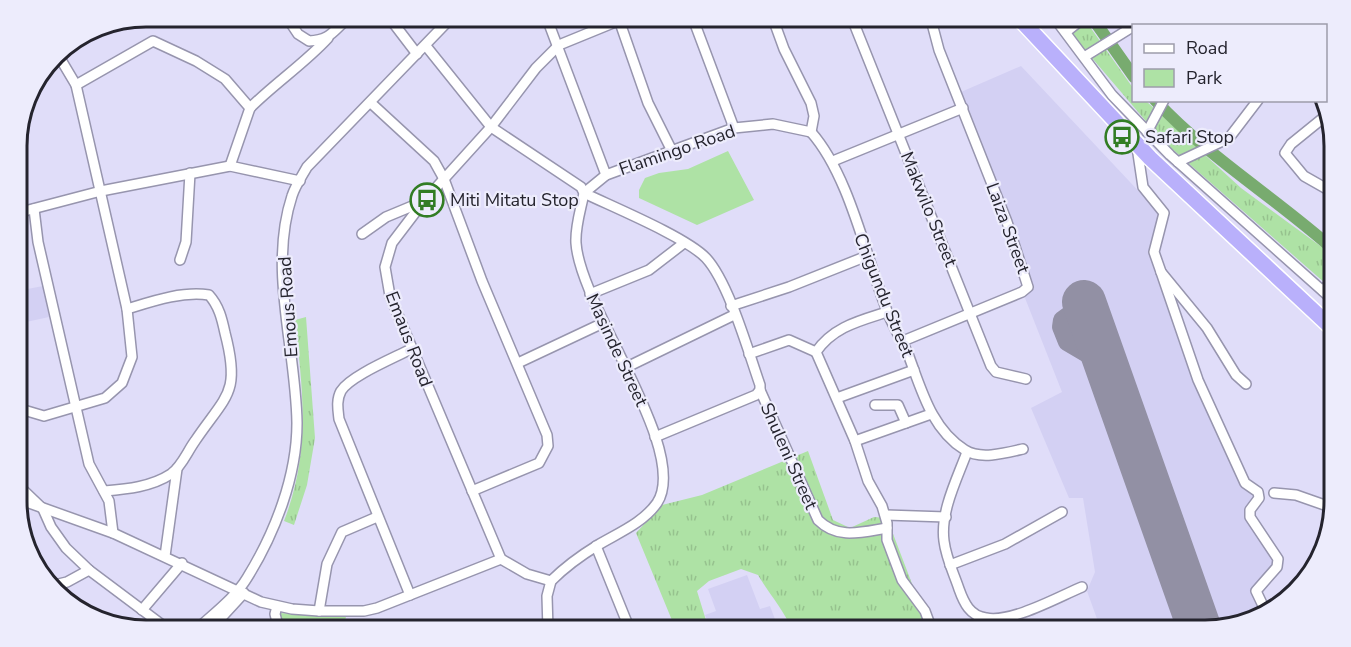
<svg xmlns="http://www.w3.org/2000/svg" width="1351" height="647" viewBox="0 0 1351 647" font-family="'Nunito Sans',sans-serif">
	<defs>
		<pattern id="grass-tufts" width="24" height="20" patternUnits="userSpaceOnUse" patternTransform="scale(1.5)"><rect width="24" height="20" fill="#aee2a5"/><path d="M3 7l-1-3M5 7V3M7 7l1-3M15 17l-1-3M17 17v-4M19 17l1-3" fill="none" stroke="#96c28e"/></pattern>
	</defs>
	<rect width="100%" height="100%" fill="#e0ddf9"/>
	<g fill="#d3d0f3">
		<polygon points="1021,66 1161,215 1151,250 1246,489 1256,495 1245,514 1276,560 1253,590 1264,613 1214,630 1101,630 1087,591 1095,572 1083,498 1069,498 1031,408 1062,392 1025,298 1032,281 961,92"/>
		<polygon points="43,286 49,317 17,324 17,291"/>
		<polygon points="747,575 760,609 770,606 779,630 711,630 705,615 716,611 708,589"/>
	</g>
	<g fill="url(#grass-tufts)">
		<polygon points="1057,17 1083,17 1133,88 1134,100 1146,101 1241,188 1334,256 1334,291 1162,140"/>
		<path d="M306,317L315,438L307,485L294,525L284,521C311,451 303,393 295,320Z"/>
		<path d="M808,451L833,520L850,528L874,517L887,518L922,610L927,630H792C784,610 769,594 758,575L741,569L709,581L697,591L709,630H676L636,533L662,505L702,495Z"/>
		<polygon points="279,613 346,616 344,630 281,630"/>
	</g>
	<polygon fill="#aee2a5" points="728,151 754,200 697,225 639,198 639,190 645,178 659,173 688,169"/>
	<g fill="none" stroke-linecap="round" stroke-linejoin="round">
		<g stroke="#78ab6f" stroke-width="12">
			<polyline points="1091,16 1134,77"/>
			<path d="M1155,100C1209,158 1276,198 1334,250"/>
		</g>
		<polyline stroke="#9290a4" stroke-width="18" points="1084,304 1062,320 1061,327 1067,342 1106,365"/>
		<polyline stroke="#9290a4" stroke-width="44" points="1084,302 1200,630"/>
		<g stroke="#9795ae" stroke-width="12">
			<g id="minor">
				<path d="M286,16L298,34L309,41C335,40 334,26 353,16"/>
				<polyline points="388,16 417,54"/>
				<polyline points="546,16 606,175"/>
				<polyline points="692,16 734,128"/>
				<polyline points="772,16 784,49 811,103 814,116 811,132"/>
				<polyline points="851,16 991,366 996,372 1026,379"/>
				<polyline points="1053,16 1112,95 1170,155 1334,301"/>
				<polyline points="1139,16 1145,26"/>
				<polyline points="618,17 648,103 672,151"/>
				<polyline points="1066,32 1086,16"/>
				<path d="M426,46L491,127L581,187L584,193C581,209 575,226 576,243C580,307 691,451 657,503C643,523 618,533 598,545C580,556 565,567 551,581"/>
				<polyline points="1084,57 1134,26"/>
				<polyline points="76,85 153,41 196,61 225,79 250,108 230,166"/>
				<polyline points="371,103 434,161 444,179 482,281 547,435 548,446 539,463 472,491"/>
				<path d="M250,108C275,83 304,64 328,38"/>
				<polyline points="1328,114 1291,144 1285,153 1304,176 1334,193"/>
				<path d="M811,132C849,175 865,254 886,308C891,324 901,338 908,354C921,388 931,429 965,450C980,460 1006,453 1023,449"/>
				<polyline points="1147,132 1164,100"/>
				<polyline points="1137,147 1143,187 1164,213 1154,252 1161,272 1207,328 1236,375 1246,384"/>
				<polyline points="833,161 963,108"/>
				<polyline points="1178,162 1229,138 1258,100"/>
				<polyline points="34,209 38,242 89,464 109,501 113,533"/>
				<polyline points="17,213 101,191 230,166 300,181"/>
				<polyline points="362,234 386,217 422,202"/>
				<polyline points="180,260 186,242 190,173"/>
				<polyline points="1161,272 1198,380 1245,483 1258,492 1259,498 1250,510 1250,517 1278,559 1277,567 1256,591 1266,612"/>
				<polyline points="1323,291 1334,277"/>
				<polyline points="590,294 649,270 684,243"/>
				<polyline points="731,306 789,287 867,256"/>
				<polyline points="903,341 1022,292 1028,287 1007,222 939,50 930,16"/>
				<polyline points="816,352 855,441 868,481 882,506 887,523 887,540 902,580 925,611 932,630"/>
				<path d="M816,352C833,327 859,321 887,312"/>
				<polyline points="749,354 789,340 816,352"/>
				<polyline points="518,363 603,323"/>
				<polyline points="627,367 734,315"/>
				<path d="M760,390L818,520C838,540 862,532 887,528"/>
				<polyline points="837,398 914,370"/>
				<polyline points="875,405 898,405 906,423"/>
				<polyline points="17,408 44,416 105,398 122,383 132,357 127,309 76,85 57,53"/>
				<path d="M655,437L756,395L760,390V385C748,351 729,283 706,258C686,237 613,207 584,193L606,175L734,128L773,124L811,132"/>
				<polyline points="855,441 931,414"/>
				<path d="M967,452C957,479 940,512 944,541C946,558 954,574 959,589C964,603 970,616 986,618C1012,623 1058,597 1082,587"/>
				<polyline points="18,485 43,509 51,527 66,548 89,570 169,630"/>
				<path d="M104,491C127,489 151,487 171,474C182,466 187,452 195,441C226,395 241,394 225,333C222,319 219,306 209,295C182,291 153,301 127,309"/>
				<polyline points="1274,493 1296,495 1333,508"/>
				<polyline points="18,499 113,533 261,602 292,609 319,611 364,611 377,608 501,559"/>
				<polyline points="886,515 946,517"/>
				<polyline points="596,546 630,630"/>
				<polyline points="165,556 177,469"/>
				<polyline points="950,565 1005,544 1062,512"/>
				<polyline points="551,581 527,574 501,559 390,296 385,267 392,243 424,201 491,127 536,68 559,45 630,16"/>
				<polyline points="50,586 67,582 89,570"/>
				<path d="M410,595L339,419C338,410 336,400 341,391C350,376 394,358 411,349"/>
				<polyline points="277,606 275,614 279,630"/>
				<polyline points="142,610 182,563"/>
				<polyline points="319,611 327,564 342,532 377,517"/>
				<path d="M196,630C213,614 235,598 247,578C275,533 297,476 297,423C296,348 268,269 292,196C295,186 302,176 307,167L453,16"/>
				<polyline points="210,630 244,593"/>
				<polyline points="548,630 547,596 551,581"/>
			</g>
		</g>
		<g stroke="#fff" stroke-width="18">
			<polyline id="highway" points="1017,16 1150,158 1334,330"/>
		</g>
		<use href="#minor" stroke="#fff" stroke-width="9"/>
		<use href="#highway" stroke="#b9b0fb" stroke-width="15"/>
	</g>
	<defs>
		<g id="bus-ring" transform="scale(1.725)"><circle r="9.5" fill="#edecfc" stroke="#327d24" stroke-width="1.5"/><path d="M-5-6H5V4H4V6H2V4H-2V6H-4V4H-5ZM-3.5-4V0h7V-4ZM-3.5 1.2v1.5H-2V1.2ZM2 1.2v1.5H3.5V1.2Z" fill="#327d24"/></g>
	</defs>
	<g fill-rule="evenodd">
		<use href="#bus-ring" x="1122" y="137"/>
		<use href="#bus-ring" x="427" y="200"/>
	</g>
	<g text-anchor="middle" stroke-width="4.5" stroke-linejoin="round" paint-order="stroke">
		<g font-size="18" fill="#25242e" stroke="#edecfc" text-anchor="start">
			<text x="1145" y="143">Safari Stop</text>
			<text x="450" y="206">Miti Mitatu Stop</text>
		</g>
		<g font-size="18" fill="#25242e" stroke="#edecfc">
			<text transform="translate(677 150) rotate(-19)" y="6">Flamingo Road</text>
			<text transform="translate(929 209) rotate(68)" y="6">Makwilo Street</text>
			<text transform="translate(1008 228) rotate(70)" y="6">Laiza Street</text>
			<text transform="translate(884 295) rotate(68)" y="6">Chigundu Street</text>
			<text transform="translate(288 307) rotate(-94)" y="6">Emous Road</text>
			<text transform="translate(409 339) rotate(69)" y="6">Emaus Road</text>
			<text transform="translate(617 350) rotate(65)" y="6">Masinde Street</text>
			<text transform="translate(789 456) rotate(66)" y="6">Shuleni Street</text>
		</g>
	</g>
	<path d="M0 0H1351V647H0ZM146 27H1205A119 119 0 0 1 1324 146V501A119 119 0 0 1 1205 620H146A119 119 0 0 1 27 501V146A119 119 0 0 1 146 27Z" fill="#edecfc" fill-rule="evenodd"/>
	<path fill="none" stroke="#25242e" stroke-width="3" d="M146 27H1205A119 119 0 0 1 1324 146V501A119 119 0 0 1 1205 620H146A119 119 0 0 1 27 501V146A119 119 0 0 1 146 27Z"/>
	<rect x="1132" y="24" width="195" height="78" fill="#edecfc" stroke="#9d9caa" stroke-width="1.5"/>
	<rect x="1144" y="44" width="30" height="9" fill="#ffffff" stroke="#9d9caa" stroke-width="1.5"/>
	<text x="1186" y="54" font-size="18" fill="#25242e">Road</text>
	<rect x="1144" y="69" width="30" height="18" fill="#aee2a5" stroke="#9d9caa" stroke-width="1.5"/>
	<text x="1186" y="84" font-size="18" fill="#25242e">Park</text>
</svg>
